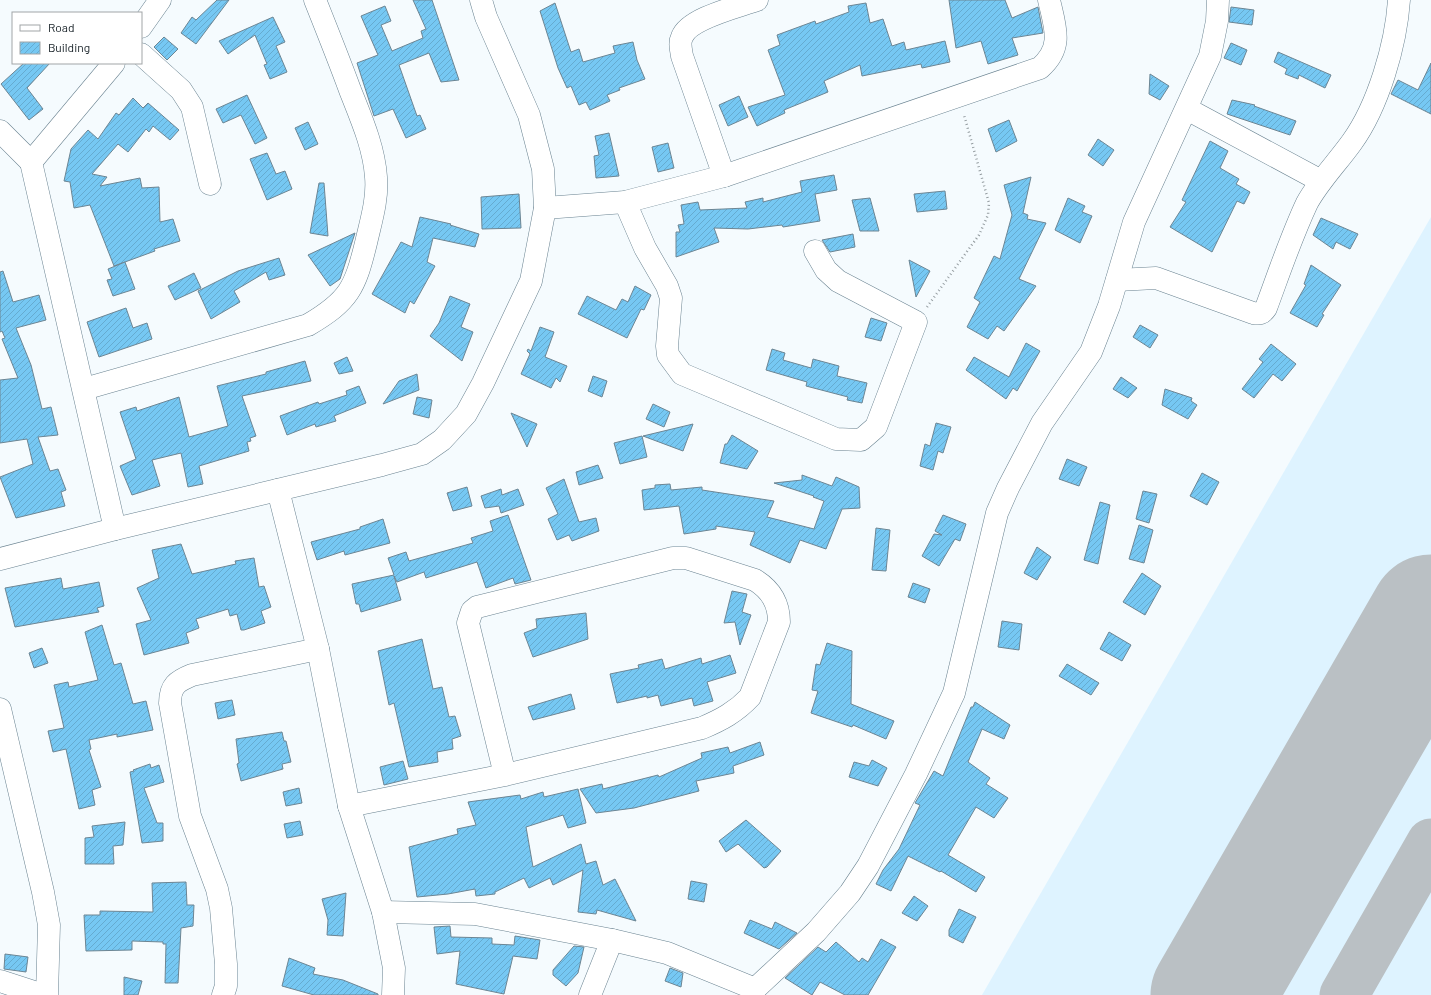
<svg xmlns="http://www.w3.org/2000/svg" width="1431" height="995" viewBox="0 0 1431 995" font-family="Barlow,sans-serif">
	<defs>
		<pattern id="building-hatch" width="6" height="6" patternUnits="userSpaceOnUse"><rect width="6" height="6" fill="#76c8f3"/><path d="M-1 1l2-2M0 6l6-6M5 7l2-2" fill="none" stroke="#65abd0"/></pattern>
	</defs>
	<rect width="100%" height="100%" fill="#f5fbfe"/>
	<polygon fill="#def3ff" points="1431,217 1431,995 982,995"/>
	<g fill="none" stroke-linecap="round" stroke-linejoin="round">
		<polyline stroke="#bac0c4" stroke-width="49" points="1344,995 1431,843"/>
		<polyline stroke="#bac0c4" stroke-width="123" points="1212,995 1431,616"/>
	</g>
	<g fill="url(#building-hatch)" stroke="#6c8593">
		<polygon points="217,0 229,0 196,44 181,33 192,17 196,20"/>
		<polygon points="413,0 432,0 459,80 441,82 429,53 399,65 417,116 420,115 426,129 406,138 393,109 374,116 357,63 378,55 361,16 385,6 391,21 381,25 392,51 423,38 421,31 426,29"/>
		<polygon points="949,0 1005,0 1012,18 1038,7 1043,33 1012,38 1018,55 988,64 981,41 956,48"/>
		<polygon points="555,3 571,52 579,49 583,62 615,53 613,46 633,42 637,60 645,79 619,88 620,90 607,95 610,101 590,110 586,102 579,105 571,86 567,88 558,68 540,11"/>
		<polygon points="866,3 870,23 883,19 892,46 904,42 906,50 945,41 950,62 922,68 921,64 862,76 860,65 824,81 828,92 784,110 785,113 757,126 748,107 785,95 768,50 780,45 777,35 815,21 816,24 849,12 848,6"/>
		<polygon points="1231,7 1254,10 1252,25 1229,22"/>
		<polygon points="273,17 285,42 276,46 287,72 270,79 264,65 267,64 255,35 228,54 219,41"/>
		<polygon points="164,37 178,49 167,60 154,47"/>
		<polygon points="1231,43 1247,50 1241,65 1224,58"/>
		<polygon points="1278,52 1331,75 1325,88 1299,75 1298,79 1285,74 1287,69 1274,62"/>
		<polygon points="24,63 50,63 27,88 43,109 29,120 1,84"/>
		<polygon points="1431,63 1431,114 1391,94 1398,80 1418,90"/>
		<polygon points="1150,74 1169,86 1160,100 1149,94"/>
		<polygon points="247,95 267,138 255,144 241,115 223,123 216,109"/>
		<polygon points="739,96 748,117 728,126 719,105"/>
		<polygon points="133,98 143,108 148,103 179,130 170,140 153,126 149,132 146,129 128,152 118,144 92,174 107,177 100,186 140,178 142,188 159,187 160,222 173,219 180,241 154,249 155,251 114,266 90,205 74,208 70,182 64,181 71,149 88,130 98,139 116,113 119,115"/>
		<polygon points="1232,100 1255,105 1254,106 1296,121 1290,135 1227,114"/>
		<polygon points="1009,120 1017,141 996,152 988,129"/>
		<polygon points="308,122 318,144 305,150 295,128"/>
		<polygon points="609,133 619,176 596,178 594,156 599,155 595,136"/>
		<polygon points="1098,139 1114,150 1103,166 1088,155"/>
		<polygon points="1210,141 1228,151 1220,168 1239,179 1236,184 1250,192 1244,204 1237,201 1212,252 1170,227 1186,202 1182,200"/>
		<polygon points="668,143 674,168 658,172 652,147"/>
		<polygon points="267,153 276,174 285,171 292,189 267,200 250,159"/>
		<polygon points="834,175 837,190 815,194 820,221 783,227 782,225 748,229 714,228 719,242 676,257 676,232 680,232 678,225 684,224 681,205 698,202 700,210 747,208 745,202 763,198 763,202 802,192 800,181"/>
		<polygon points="1031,177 1023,213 1028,215 1027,219 1046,223 1019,279 1036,286 1004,331 997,326 988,339 967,327 980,302 974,298 994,256 1000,259 1012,215 1004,185"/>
		<polygon points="319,183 324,183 328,236 310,233"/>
		<polygon points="945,191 947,209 917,212 914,194"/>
		<polygon points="519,194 521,228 482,229 481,197"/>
		<polygon points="870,198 879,231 860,231 852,200"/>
		<polygon points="1068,198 1085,206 1082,212 1092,216 1080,243 1055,230"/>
		<polygon points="420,217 451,224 450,225 479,234 475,247 433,238 427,262 435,266 414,304 410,301 405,313 372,294 401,242 412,247"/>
		<polygon points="1321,218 1358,234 1350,249 1336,242 1333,249 1313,235"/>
		<polygon points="355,233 340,279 330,286 308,255"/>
		<polygon points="853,234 855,247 830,252 822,240"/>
		<polygon points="279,258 285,275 269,280 266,272 234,291 240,302 211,319 198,291 238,271"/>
		<polygon points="909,260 930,271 916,297"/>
		<polygon points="125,262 135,289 113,296 107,280 112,279 108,269"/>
		<polygon points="1311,265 1341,285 1322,314 1324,315 1317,327 1290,313 1306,285 1304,284"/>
		<polygon points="3,271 13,302 39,295 46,320 16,328 31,365 42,409 51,407 58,435 38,437 50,471 58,469 66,490 61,492 65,506 16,518 0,477 33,464 27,439 0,443 0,380 18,378 2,339 5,338 2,331 0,332 0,272"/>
		<polygon points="194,273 201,288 175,300 168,286"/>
		<polygon points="635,286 651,295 644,310 641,309 627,338 578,314 587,296 616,310 622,299 628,302"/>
		<polygon points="450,296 470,304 461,327 473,332 462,361 430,336 439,323"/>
		<polygon points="126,308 133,328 147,323 152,339 99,357 87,322"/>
		<polygon points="871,318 887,323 881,341 865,337"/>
		<polygon points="1140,325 1158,335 1150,348 1133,337"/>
		<polygon points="540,327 554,332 545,357 567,366 560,382 556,378 551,388 521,374 530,354 527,351 528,349 531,351"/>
		<polygon points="1026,343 1040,351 1017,391 1013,388 1006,399 966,370 974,357 1009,377"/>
		<polygon points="1271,344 1296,364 1282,381 1273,374 1254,398 1242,389 1263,362 1259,359"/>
		<polygon points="772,349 785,353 783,360 811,368 813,359 839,366 837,376 867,383 862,403 847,400 848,397 806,386 807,382 766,370"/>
		<polygon points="347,357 353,371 339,374 334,363"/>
		<polygon points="305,361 311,381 242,396 256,436 250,438 251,441 247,442 249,451 199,466 203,484 188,487 181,453 152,460 160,486 132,495 120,466 136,459 120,412 136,407 137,411 179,397 189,437 228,426 217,386 266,374 266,372"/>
		<polygon points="417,374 419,390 383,404 399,381"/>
		<polygon points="593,376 607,381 602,397 588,391"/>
		<polygon points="1121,377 1137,388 1128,398 1113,389"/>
		<polygon points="359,386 366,403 334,416 336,421 316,427 315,424 287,435 280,416 318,402 319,404 347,395 346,391"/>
		<polygon points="1165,389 1192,398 1191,401 1197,405 1188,419 1162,405"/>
		<polygon points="417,397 432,400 429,418 413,414"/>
		<polygon points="653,404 670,412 664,427 646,419"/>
		<polygon points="511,413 537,424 527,447"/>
		<polygon points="936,423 951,427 943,453 938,451 933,470 920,466 925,444 930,446"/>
		<polygon points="693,424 683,451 643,436"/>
		<polygon points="732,435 758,451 747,469 720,463 725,444 727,444"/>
		<polygon points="642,436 647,457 620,464 614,443"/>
		<polygon points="1067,459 1087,467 1079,486 1059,479"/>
		<polygon points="598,465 603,478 579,485 576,472"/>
		<polygon points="1202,473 1219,482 1207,505 1190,496"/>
		<polygon points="802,475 832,486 836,477 859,487 860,508 842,509 826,549 800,540 790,563 750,545 755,532 716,526 716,529 684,534 679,506 644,510 642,490 655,488 655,485 670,484 671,490 702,487 702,490 774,501 767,517 814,529 824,501 813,497 814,496 774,483 802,480"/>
		<polygon points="564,479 579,522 596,518 599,531 572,541 569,535 557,540 548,519 558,514 546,488"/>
		<polygon points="467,487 472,506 453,511 447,493"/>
		<polygon points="501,489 502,495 518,489 524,505 501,513 499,506 485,508 481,496"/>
		<polygon points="1143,491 1157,494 1149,523 1136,519"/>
		<polygon points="1100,502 1110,505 1098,564 1084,560"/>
		<polygon points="508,515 531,580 515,584 513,578 486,588 477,562 426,578 424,572 397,582 394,576 401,600 361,612 359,604 356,604 352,584 394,575 388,558 406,552 409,561 473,543 471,538 493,531 490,521"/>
		<polygon points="943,515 966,524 960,541 955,539 939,566 922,556 934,534 942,535 935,531"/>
		<polygon points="383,519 390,543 345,555 344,551 317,560 311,542 360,529 360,527"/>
		<polygon points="1139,525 1153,530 1144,563 1129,559"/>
		<polygon points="876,528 890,530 886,571 872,570"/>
		<polygon points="181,544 192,574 236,564 235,561 254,558 259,587 264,586 271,607 261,611 265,623 244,630 241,630 237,614 230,616 228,609 196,619 199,628 186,633 189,643 144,655 136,624 151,620 137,588 159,578 152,550"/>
		<polygon points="1037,547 1051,557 1037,580 1024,573"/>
		<polygon points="1142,573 1161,586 1145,615 1123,602"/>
		<polygon points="61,578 63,589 99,582 104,606 97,608 99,612 15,627 5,588"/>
		<polygon points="913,583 930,589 925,603 908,597"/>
		<polygon points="732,591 747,594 742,612 751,615 740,645 735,622 724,623"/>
		<polygon points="586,613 588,639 533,657 524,633 537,628 536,619"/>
		<polygon points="1002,621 1022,624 1019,650 998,647"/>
		<polygon points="102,625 114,665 121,663 133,704 146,701 153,730 117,737 117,734 89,740 91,749 89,750 101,787 92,790 95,805 79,809 66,749 53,752 48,731 64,728 54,685 68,682 69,687 98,680 85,632"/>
		<polygon points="1109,632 1131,645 1122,661 1100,649"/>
		<polygon points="422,639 433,689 442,687 449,717 455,716 461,736 452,739 453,749 437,752 438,762 409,767 394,703 389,705 378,651"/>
		<polygon points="827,643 852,651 851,704 894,721 886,739 853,725 852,727 811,713 818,691 812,690 816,664 820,665"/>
		<polygon points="42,648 48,663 34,668 29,653"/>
		<polygon points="730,655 736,673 707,682 713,701 694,706 692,698 661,706 658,695 647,698 647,696 617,703 610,674 639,668 638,665 662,659 665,669 701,658 702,664"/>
		<polygon points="1067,664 1099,683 1091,695 1059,676"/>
		<polygon points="571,694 575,709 533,720 528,707"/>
		<polygon points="232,700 235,715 218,719 215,703"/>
		<polygon points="975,702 1010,725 1004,739 982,729 968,762 990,778 986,784 1008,798 994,818 976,807 948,855 985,877 976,892 941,871 940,872 908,856 891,891 876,884 883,870 899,849 920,805 915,803 934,771 943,776 971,707 973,707"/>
		<polygon points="282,732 284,741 286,741 291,762 282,764 283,769 241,781 237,764 239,763 236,739"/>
		<polygon points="760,742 764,755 733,766 734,773 696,781 699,791 634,808 596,813 580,789 602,784 603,789 658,775 659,777 702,758 701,753 728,747 730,753"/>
		<polygon points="872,760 887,768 878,786 849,777 854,762 869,766"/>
		<polygon points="403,761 408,779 384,785 380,767"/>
		<polygon points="150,764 151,768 159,765 164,782 144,788 157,823 163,823 163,841 142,843 130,772 134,771 133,770"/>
		<polygon points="299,788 302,803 286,806 283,792"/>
		<polygon points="578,789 586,823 568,828 563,815 526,827 533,867 581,844 586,864 596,861 603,885 615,879 636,921 597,910 596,914 578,912 583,870 553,885 550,878 529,888 524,878 495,892 495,894 476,896 475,889 448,894 417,897 409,847 458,834 457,829 476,825 468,802 520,795 521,799 543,792 544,797"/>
		<polygon points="746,820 781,851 767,867 764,868 738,844 726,852 719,841"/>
		<polygon points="300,821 303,835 287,838 284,824"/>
		<polygon points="125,822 123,845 113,846 114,864 85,864 85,838 94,837 92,826"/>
		<polygon points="691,881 707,884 704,902 688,899"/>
		<polygon points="186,882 187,905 194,905 193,926 181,928 178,983 165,983 166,944 163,944 163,942 132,941 132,950 86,951 84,915 100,915 100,911 153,912 152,883"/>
		<polygon points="346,893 343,936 327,935 328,920 322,899"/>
		<polygon points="914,896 928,906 917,921 902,913"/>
		<polygon points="959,909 976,917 963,943 949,936 949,930"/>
		<polygon points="750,920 772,929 775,922 797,933 779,949 744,933"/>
		<polygon points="450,926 451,937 492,938 492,944 514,945 515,936 540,940 537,959 513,956 504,994 456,984 460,951 437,954 434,927"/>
		<polygon points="881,939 896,947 868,995 845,995 820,982 812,995 785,978 818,947 826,952 836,942 859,962 862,958 868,962"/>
		<polygon points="574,946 584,947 578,973 566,986 553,975 553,970"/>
		<polygon points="5,954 28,957 26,972 4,969"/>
		<polygon points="289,958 315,968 313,974 343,980 378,994 378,995 314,995 282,986"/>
		<polygon points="670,968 683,973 681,987 665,981"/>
		<polygon points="124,977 142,981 138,995 124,995"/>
	</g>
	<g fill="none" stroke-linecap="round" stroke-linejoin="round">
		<g stroke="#6a8391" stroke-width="23">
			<g id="street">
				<polyline points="141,27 160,0"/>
				<polyline points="141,54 181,90 192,107 210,184"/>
				<polyline points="114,63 31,162 115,529"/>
				<polyline points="1187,109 1321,181"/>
				<polyline points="0,131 31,162"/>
				<path d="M724,176L682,56C681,49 679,43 682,37C689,18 738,7 757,0"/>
				<polyline points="625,202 645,248 667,286 671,298 667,346 668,355 682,374 836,439 861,440 876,427 916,322 838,281 826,270 815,251"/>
				<path d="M545,208L625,202L724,176L1040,68C1064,47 1055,27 1049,0"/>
				<path d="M1117,280L1156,278L1253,313C1260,314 1262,314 1266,308C1279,273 1291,237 1307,203C1319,181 1337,163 1352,142C1378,106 1396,45 1399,0"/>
				<path d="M84,389L308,325C349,301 355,288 366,243C371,221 378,199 376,177C374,147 361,118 350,90C339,60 327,30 315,0"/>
				<polyline points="278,490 318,649 349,806 383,912 394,968 393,995"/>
				<polyline points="0,559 115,529 382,465 422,454 442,440 466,414 483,383 531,281 545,208 543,169 529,115 486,17 481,0"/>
				<polyline points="0,709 43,892 49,925 47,995"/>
				<path d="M349,806L505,775L702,728C721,720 736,712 750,697L779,622C779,603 771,590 755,580L686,558H673L477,607L472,611L468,623L505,775"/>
				<polyline points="383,912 475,914 612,940 667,953 755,989"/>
				<polyline points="0,981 43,995"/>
				<path d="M223,995L226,986V964L221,908L217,889L190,816L170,703C170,686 177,681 192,675L318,649"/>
				<polyline points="590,995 612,940"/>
				<polyline points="752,995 755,989 816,932 850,893 868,866 916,774 954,693 997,513 1008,488 1042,423 1091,352 1109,306 1134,222 1210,56 1217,21 1218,0"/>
			</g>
		</g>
		<polyline stroke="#959da1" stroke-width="2.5" stroke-dasharray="1 3" stroke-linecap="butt" points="927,307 979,235 988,215 989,203 964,115"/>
		<use href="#street" stroke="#fff" stroke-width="22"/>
	</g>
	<rect x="12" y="12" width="130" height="52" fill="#ffffff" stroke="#a1a5a7"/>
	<rect x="20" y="25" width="20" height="6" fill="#ffffff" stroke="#a1a5a7"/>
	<text x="48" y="32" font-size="12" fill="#141e24">Road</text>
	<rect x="20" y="42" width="20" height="12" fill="url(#building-hatch)" stroke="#a1a5a7"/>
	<text x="48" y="52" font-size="12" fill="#141e24">Building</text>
</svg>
